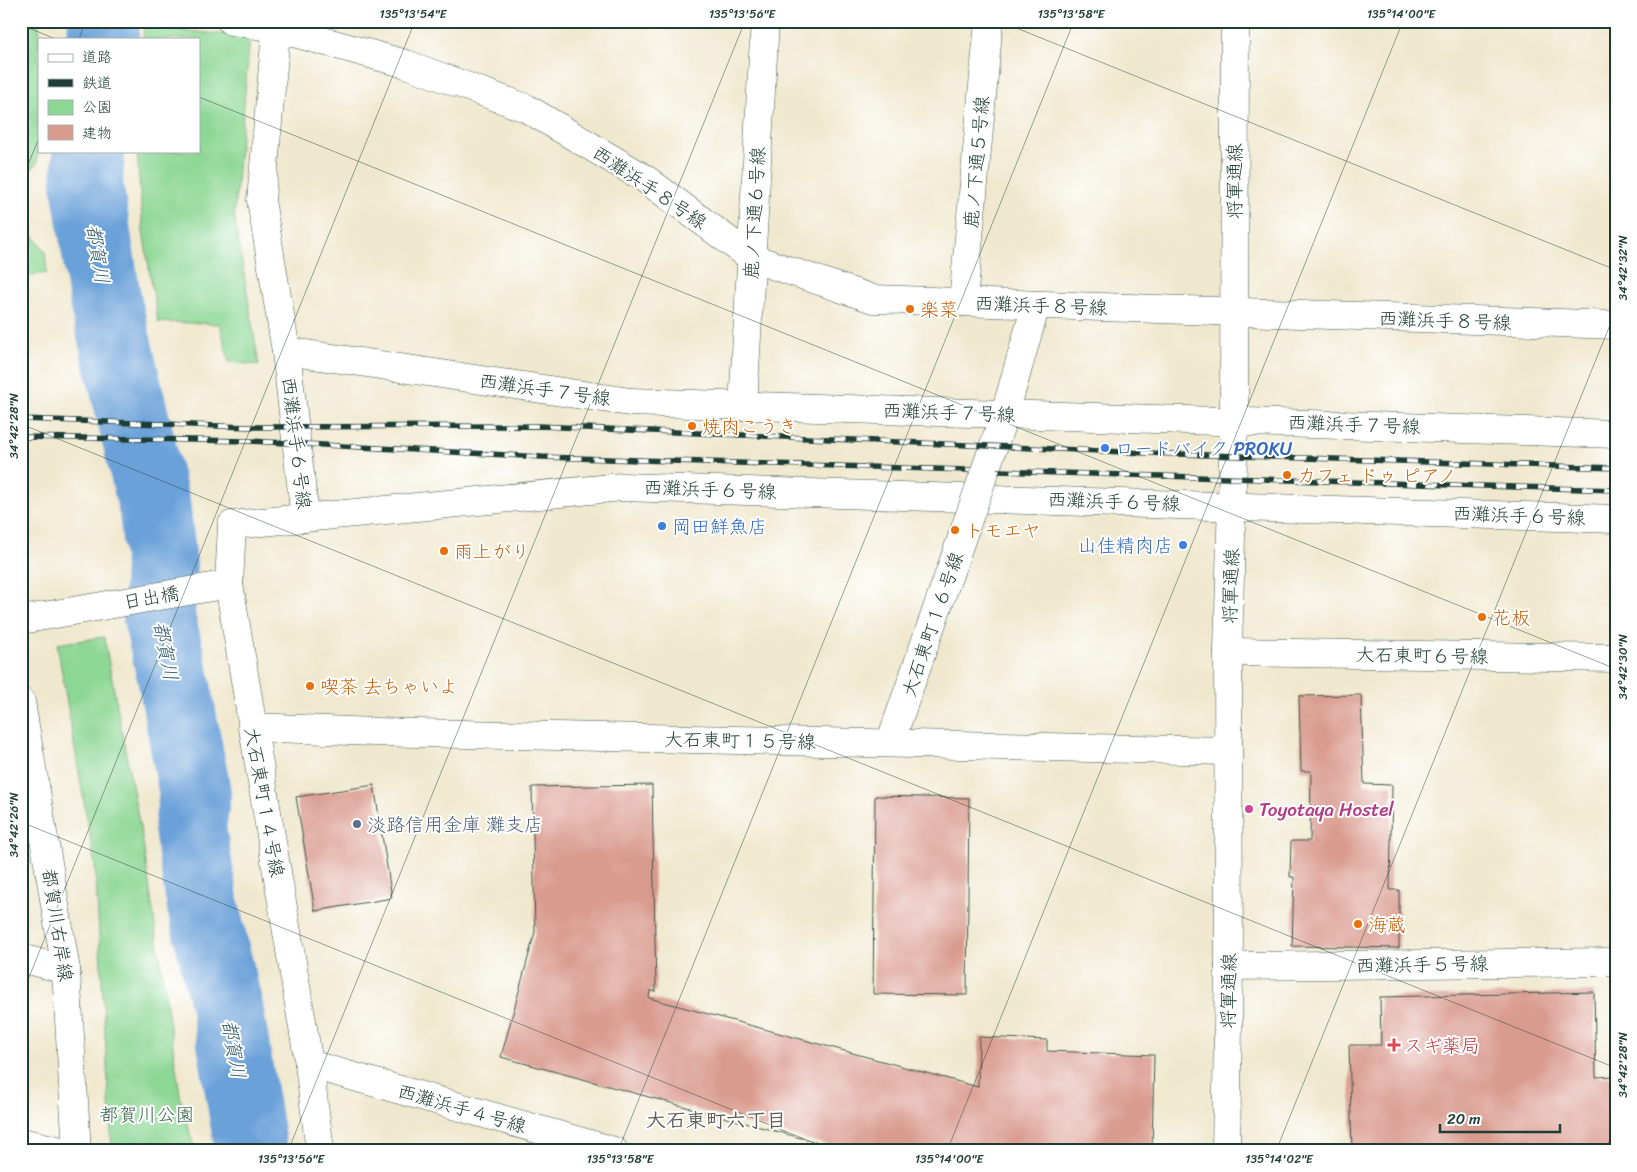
<svg xmlns="http://www.w3.org/2000/svg" width="1637" height="1172" viewBox="0 0 1637 1172" font-family="Sriracha,'Klee One',sans-serif">
	<rect width="100%" height="100%" fill="#fff"/>
	<filter id="ink" filterUnits="userSpaceOnUse"><feTurbulence type="fractalNoise" baseFrequency=".02" numOctaves="2"/><feDisplacementMap in="SourceGraphic" scale="10" xChannelSelector="R" yChannelSelector="G"/><feConvolveMatrix kernelMatrix="1 2 1 2 8 2 1 2 1" color-interpolation-filters="sRGB"/></filter>
	<filter id="wash" filterUnits="userSpaceOnUse"><feTurbulence type="fractalNoise" baseFrequency=".0096" numOctaves="4" result="noise"/><feDisplacementMap in="SourceGraphic" scale="20" xChannelSelector="R" yChannelSelector="G"/><feGaussianBlur stdDeviation="1.12" result="paint"/><feColorMatrix in="noise" values="0 0 0 0 0 0 0 0 0 0 0 0 0 0 0 0 0 1.4 0 .05"/><feComposite in="paint" operator="in"/></filter>
	<g filter="url(#wash)">
		<rect width="100%" height="100%" fill="#f0e8ce"/>
		<g fill="#8dd794" stroke="#568a64">
			<polygon points="21,21 39,21 37,163 27,175 32,234 45,251 47,273 21,277"/>
			<polygon points="144,27 250,37 234,214 259,365 229,362 220,324 158,322 143,232 137,151 199,151 199,39 143,39"/>
			<polygon points="104,637 143,843 181,1101 195,1151 112,1151 95,866 57,644"/>
		</g>
		<g fill="none" stroke-linecap="round" stroke-linejoin="round">
			<g stroke="#6ba1d9" stroke-width="72">
				<polyline points="103,39 104,21"/>
				<polyline points="89,151 87,184 106,304 155,510 161,564 159,617 173,676 195,793 190,828 203,906 227,1007 251,1151"/>
			</g>
		</g>
		<g id="blocks">
			<g fill="#da9b8f">
				<polygon points="1361,695 1364,784 1392,785 1390,890 1399,890 1399,948 1292,946 1294,877 1290,877 1291,841 1310,841 1311,771 1301,771 1299,696"/>
				<polygon points="374,785 392,898 315,911 296,797"/>
				<polygon points="652,785 656,991 650,991 649,998 978,1087 979,1037 1047,1040 1047,1051 1154,1055 1152,1151 849,1151 501,1057 535,932 532,787"/>
				<polygon points="875,796 969,798 967,995 873,994"/>
				<polygon points="1594,992 1596,1077 1616,1076 1616,1150 1352,1151 1349,1045 1381,1045 1380,997"/>
			</g>
		</g>
	</g>
	<g filter="url(#ink)">
		<use href="#blocks" fill-opacity="0" stroke="#3e574b" stroke-width="1"/>
		<g fill="none" stroke-linecap="round" stroke-linejoin="round">
			<g stroke="#3e574b" stroke-width="29">
				<g id="minor">
					<polyline points="231,21 276,28 406,64 526,108 644,178 752,258 873,299 1616,325"/>
					<polyline points="277,21 261,200 286,351 305,518"/>
					<polyline points="963,302 989,21"/>
					<polyline points="286,351 630,402 1616,434"/>
					<polyline points="743,406 765,21"/>
					<polyline points="984,474 1005,413 1036,305"/>
					<polyline points="21,620 229,584"/>
					<polyline points="1228,652 1616,658"/>
					<polyline points="252,727 374,732 1228,751"/>
					<polyline points="890,743 968,520"/>
					<polyline points="21,958 66,970"/>
					<polyline points="1229,966 1616,962"/>
					<polyline points="309,1064 614,1151"/>
					<polyline points="21,1142 61,1151"/>
					<polyline points="320,1151 309,1064 229,584 232,525 622,487 1616,519"/>
				</g>
			</g>
			<g stroke="#3e574b" stroke-width="29">
				<g id="tertiary">
					<polyline points="21,702 66,970 77,1151"/>
					<polyline points="1226,1151 1229,966 1228,652 1234,420 1235,21"/>
				</g>
			</g>
			<use href="#minor" stroke="#fff" stroke-width="28"/>
			<use href="#tertiary" stroke="#fff" stroke-width="28"/>
			<g stroke="#1f3d34" stroke-width="5.5">
				<g id="rail">
					<polyline points="21,419 249,427 539,426 1147,453 1616,468"/>
					<polyline points="21,437 250,441 542,457 1616,490"/>
				</g>
			</g>
			<use href="#rail" stroke="#fff" stroke-width="4" stroke-dasharray="11" stroke-linecap="butt"/>
			<g stroke="#3e574b" stroke-width="29" stroke-linecap="butt">
				<polyline id="minor-bridge" points="968,520 984,474"/>
			</g>
			<use href="#minor-bridge" stroke="#fff" stroke-width="28"/>
		</g>
	</g>
	<path fill="none" stroke="#1f3d34" stroke-width="1" stroke-opacity="0.45" d="M999,21L1616,270M21,25L56,39M79,39L86,21M199,97L1616,669M21,182L39,138M21,424L1616,1068M21,822L834,1151M21,997L415,21M288,1151L745,21M618,1151L1074,21M947,1151L1403,21M1276,1151L1616,310M1605,1151L1616,1125"/>
	<g fill="#e8710a" stroke="#fff" stroke-width="2">
		<circle cx="910" cy="309" r="5"/>
		<circle cx="692" cy="426" r="5"/>
		<circle cx="1287" cy="475" r="5"/>
		<circle cx="955" cy="530" r="5"/>
		<circle cx="444" cy="551" r="5"/>
		<circle cx="1482" cy="617" r="5"/>
		<circle cx="310" cy="686" r="5"/>
		<circle cx="1358" cy="924" r="5"/>
	</g>
	<g fill="#3f7fe0" stroke="#fff" stroke-width="2">
		<circle cx="1105" cy="448" r="5"/>
		<circle cx="662" cy="526" r="5"/>
		<circle cx="1183" cy="545" r="5"/>
	</g>
	<circle fill="#d1479c" stroke="#fff" stroke-width="2" cx="1249" cy="809" r="5"/>
	<circle fill="#5c6f8a" stroke="#fff" stroke-width="2" cx="357" cy="824" r="5"/>
	<path fill="#e0444e" stroke="#fff" stroke-width="2" d="M1391.5 1037.5h5v5h5v5h-5v5h-5v-5h-5v-5h5z"/>
	<g text-anchor="middle" stroke-width="4" stroke-linejoin="round" paint-order="stroke">
		<g font-size="19" fill="#1f3d34" stroke="#fff">
			<text transform="translate(976 162) rotate(-85)" y="7">鹿ノ下通５号線</text>
			<text transform="translate(1234 181) rotate(-90)" y="7">将軍通線</text>
			<text transform="translate(650 187) rotate(34)" y="7">西灘浜手８号線</text>
			<text transform="translate(754 213) rotate(-87)" y="7">鹿ノ下通６号線</text>
			<text transform="translate(1041 305) rotate(2)" y="7">西灘浜手８号線</text>
			<text transform="translate(1445 320) rotate(2)" y="7">西灘浜手８号線</text>
			<text transform="translate(545 389) rotate(8)" y="7">西灘浜手７号線</text>
			<text transform="translate(949 412) rotate(2)" y="7">西灘浜手７号線</text>
			<text transform="translate(1354 424) rotate(2)" y="7">西灘浜手７号線</text>
			<text transform="translate(297 443) rotate(83)" y="7">西灘浜手６号線</text>
			<text transform="translate(710 489) rotate(2)" y="7">西灘浜手６号線</text>
			<text transform="translate(1114 501) rotate(2)" y="7">西灘浜手６号線</text>
			<text transform="translate(1519 515) rotate(2)" y="7">西灘浜手６号線</text>
			<text transform="translate(1230 586) rotate(-88)" y="7">将軍通線</text>
			<text transform="translate(151 597) rotate(-10)" y="7">日出橋</text>
			<text transform="translate(932 624) rotate(-71)" y="7">大石東町１６号線</text>
			<text transform="translate(1422 655) rotate(1)" y="7">大石東町６号線</text>
			<text transform="translate(740 740) rotate(1)" y="7">大石東町１５号線</text>
			<text transform="translate(265 802) rotate(80)" y="7">大石東町１４号線</text>
			<text transform="translate(58 925) rotate(81)" y="7">都賀川右岸線</text>
			<text transform="translate(1422 964) rotate(-1)" y="7">西灘浜手５号線</text>
			<text transform="translate(1228 991) rotate(-89)" y="7">将軍通線</text>
			<text transform="translate(462 1108) rotate(16)" y="7">西灘浜手４号線</text>
		</g>
		<g font-size="19" fill="#c56008" stroke="#fff" text-anchor="start">
			<text x="920" y="316">楽菜</text>
			<text x="702" y="433">焼肉こうき</text>
			<text x="1297" y="482">カフェ ドゥ ピアノ</text>
			<text x="965" y="537">トモエヤ</text>
			<text x="454" y="558">雨上がり</text>
			<text x="1492" y="624">花板</text>
			<text x="320" y="693">喫茶 去ちゃいよ</text>
			<text x="1368" y="931">海蔵</text>
		</g>
		<g font-size="19" fill="#366cbe" stroke="#fff" text-anchor="start">
			<text x="1115" y="455">ロードバイク PROKU</text>
			<text x="672" y="533">岡田鮮魚店</text>
			<text x="1173" y="552" text-anchor="end">山佳精肉店</text>
		</g>
		<g font-size="19" fill="#b23c85" stroke="#fff" text-anchor="start">
			<text x="1259" y="816">Toyotaya Hostel</text>
		</g>
		<g font-size="19" fill="#4e5e75" stroke="#fff" text-anchor="start">
			<text x="367" y="831">淡路信用金庫 灘支店</text>
		</g>
		<g font-size="19" fill="#be3a42" stroke="#fff" text-anchor="start">
			<text x="1404" y="1052">スギ薬局</text>
		</g>
		<g font-size="19" fill="#3a644c" stroke="#fff">
			<text x="147" y="1121">都賀川公園</text>
		</g>
		<g font-size="20" font-style="italic" fill="#3a606e" stroke="#fff">
			<text transform="translate(98 254) rotate(81)" y="7">都賀川</text>
			<text transform="translate(166 651) rotate(79)" y="7">都賀川</text>
			<text transform="translate(234 1049) rotate(80)" y="7">都賀川</text>
		</g>
		<g font-size="20" font-weight="bold" fill="#605e54" stroke="#fff">
			<text x="716" y="1127">大石東町六丁目</text>
		</g>
	</g>
	<rect width="1637" height="1172" fill="none" stroke="#fff" stroke-width="55"/>
	<rect x="38" y="38" width="162" height="115" fill="#ffffff" stroke="#a5b1ae"/>
	<rect x="48" y="54" width="25" height="8" fill="#ffffff" stroke="#a5b1ae"/>
	<text x="82" y="62" font-size="15" fill="#1f3d34">道路</text>
	<rect x="48" y="79" width="25" height="8" fill="#1f3d34" stroke="#a5b1ae"/>
	<text x="82" y="88" font-size="15" fill="#1f3d34">鉄道</text>
	<rect x="48" y="100" width="25" height="15" fill="#8dd794" stroke="#a5b1ae"/>
	<text x="82" y="112" font-size="15" fill="#1f3d34">公園</text>
	<rect x="48" y="125" width="25" height="15" fill="#da9b8f" stroke="#a5b1ae"/>
	<text x="82" y="138" font-size="15" fill="#1f3d34">建物</text>
	<path d="M1440 1124v8h120v-8" fill="none" stroke="#1f3d34" stroke-width="2.5"/>
	<text x="1447" y="1124" font-size="15" fill="#1f3d34" stroke="#ffffff" stroke-width="4" paint-order="stroke">20 m</text>
	<rect x="28" y="28" width="1582" height="1116" fill="none" stroke="#1f3d34" stroke-width="2"/>
	<g font-size="12" text-anchor="middle" fill="#1f3d34">
		<text x="413" y="18">135°13'54"E</text>
		<text x="742" y="18">135°13'56"E</text>
		<text x="1071" y="18">135°13'58"E</text>
		<text x="1401" y="18">135°14'00"E</text>
		<text transform="translate(1623 268) rotate(-90)" y="4">34°42'32"N</text>
		<text transform="translate(14 426) rotate(-90)" y="4">34°42'28"N</text>
		<text transform="translate(1623 667) rotate(-90)" y="4">34°42'30"N</text>
		<text transform="translate(14 825) rotate(-90)" y="4">34°42'26"N</text>
		<text transform="translate(1623 1065) rotate(-90)" y="4">34°42'28"N</text>
		<text x="291" y="1163">135°13'56"E</text>
		<text x="620" y="1163">135°13'58"E</text>
		<text x="949" y="1163">135°14'00"E</text>
		<text x="1279" y="1163">135°14'02"E</text>
	</g>
</svg>
